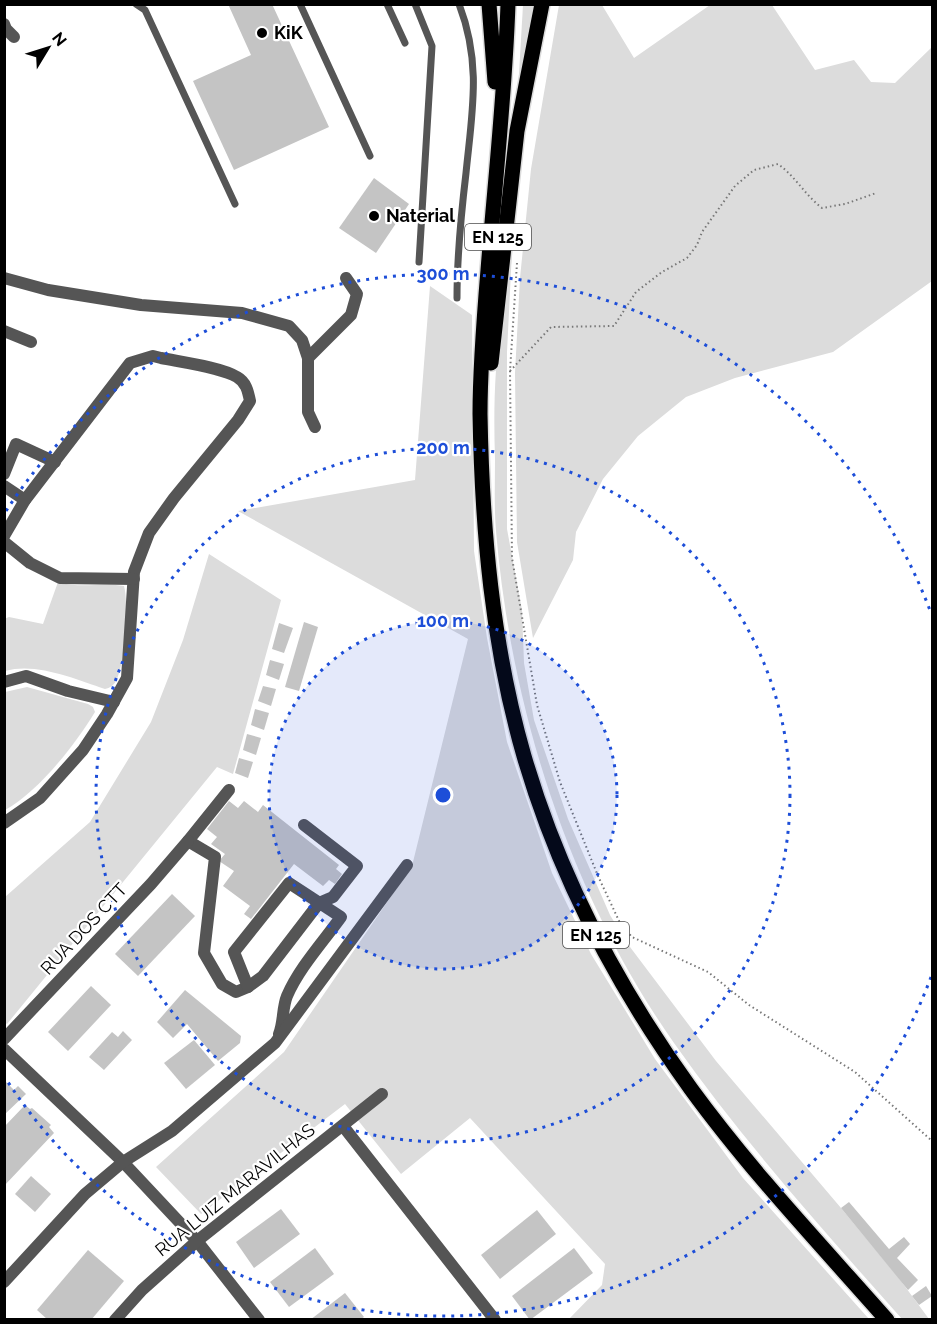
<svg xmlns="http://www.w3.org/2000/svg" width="937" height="1324" viewBox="0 0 937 1324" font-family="Raleway,sans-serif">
	<rect width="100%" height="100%" fill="#fff"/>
	<g fill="#dcdcdc">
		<polygon points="523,5 536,5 518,91"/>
		<polygon points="710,5 772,5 815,70 854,60 871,82 895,83 932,47 932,281 833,352 735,378 686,397 638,436 603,479 576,532 573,560 533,638 517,542 515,373 520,278 531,169 559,5 602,5 634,58"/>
		<path d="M512,251L507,352V529L522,610L524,663L534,720L568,819L610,915L627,943L716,1061L841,1208L898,1277L929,1319H902C823,1230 743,1141 674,1043C570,895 511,710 496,531C494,507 495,483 495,459C494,429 494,399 496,370C499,330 506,291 512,251Z"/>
		<polygon points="430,286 472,315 474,551 487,638 507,742 552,873 591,954 655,1059 743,1178 869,1319 569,1319 602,1285 605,1264 470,1118 401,1174 345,1104 201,1214 156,1167 284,1052 412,866 468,639 238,511 415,480"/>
		<polygon points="209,554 281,600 233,774 217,767 7,1024 4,1022 5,897 90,822 151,722 183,640"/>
		<path d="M58,582C83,589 101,582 124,586C129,603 125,665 116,681C114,685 110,688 105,689C75,679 36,662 5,671L4,619L9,617L43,624Z"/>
		<path d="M27,687L88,704L93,707L95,712C75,745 38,792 5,810V692Z"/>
	</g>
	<g fill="#c4c4c4">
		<polygon points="228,4 272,4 329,127 234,170 193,81 251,55"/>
		<polygon points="374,178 409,204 376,253 339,228"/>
		<polygon points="304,622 318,627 299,691 285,687"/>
		<polygon points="279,623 293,628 284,653 272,649"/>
		<polygon points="270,660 284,664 279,680 266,675"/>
		<polygon points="263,686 276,689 271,706 258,701"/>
		<polygon points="255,709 269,713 264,730 251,725"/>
		<polygon points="247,734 261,738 256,755 243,750"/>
		<polygon points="239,758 253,762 248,778 235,773"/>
		<polygon points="229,801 238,808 244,801 258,812 263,805 339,865 336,869 342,874 335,884 329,880 323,886 294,864 251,919 244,914 250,906 223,886 234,871 219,861 225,854 211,844 217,837 207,829"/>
		<polygon points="172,894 195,916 138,976 115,954"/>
		<polygon points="91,986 111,1005 68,1051 48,1032"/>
		<polygon points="185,990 241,1036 240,1043 218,1061 187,1024 173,1038 157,1022"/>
		<polygon points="123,1031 132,1040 104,1070 89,1057 112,1032 118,1037"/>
		<polygon points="194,1040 215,1065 186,1089 164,1063"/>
		<polygon points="6,1082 14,1090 18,1086 26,1094 4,1115"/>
		<polygon points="25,1105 30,1109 32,1108 51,1125 49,1127 54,1133 4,1186 4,1127"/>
		<polygon points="31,1176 51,1194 35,1212 15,1194"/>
		<polygon points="849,1202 889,1249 904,1237 910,1244 897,1258 918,1280 908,1290 841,1208"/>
		<polygon points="281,1209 300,1234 254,1268 236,1242"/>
		<polygon points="537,1210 556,1234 500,1279 481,1255"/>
		<polygon points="315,1248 334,1274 289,1307 270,1282"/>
		<polygon points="574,1248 593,1273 530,1320 512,1296"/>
		<polygon points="88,1250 124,1281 91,1320 48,1320 37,1310"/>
		<polygon points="926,1286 932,1296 919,1305 912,1296"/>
		<polygon points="345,1293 364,1317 360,1320 310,1320"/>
	</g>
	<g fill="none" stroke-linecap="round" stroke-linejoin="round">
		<g stroke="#dbdbdb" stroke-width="18">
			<g id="primary">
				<polyline points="489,4 495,82"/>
				<path d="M508,4C505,93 495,182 488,270C484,318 480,366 480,414C482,529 492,645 524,756C559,876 618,988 691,1089C750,1170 820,1244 887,1320"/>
				<polyline points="491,363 517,131 542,4"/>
			</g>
		</g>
		<g stroke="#777" stroke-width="2" stroke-dasharray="1.5 3" stroke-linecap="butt">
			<polyline points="517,263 510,371 512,558 537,705 560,782 598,876 620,923 632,937 708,972 749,1005 855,1072 932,1141"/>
			<path d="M510,371L551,327L614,326L636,292L662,272L687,258L697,245L702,232L735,186L754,170L778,164C796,177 804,194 822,208L845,204L876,193"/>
		</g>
		<g stroke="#555" stroke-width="7">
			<polyline points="136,4 145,10 235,204"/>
			<polyline points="300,4 370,156"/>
			<polyline points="387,4 405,43"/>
			<polyline points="415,4 432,46 419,262"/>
			<path d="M457,298C457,256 461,215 466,173C472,112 482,64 459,4"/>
		</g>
		<g stroke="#555" stroke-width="12">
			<polyline points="4,24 6,29 14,37"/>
			<polyline points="4,278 48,290 141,305 242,313 289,326 302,340 308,358 308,412 315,427"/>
			<polyline points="4,331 31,342"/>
			<polyline points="308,358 351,315 357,294 346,278"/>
			<polyline points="4,474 16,444 55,462"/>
			<polyline points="4,486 25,500"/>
			<path d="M4,536L25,500L130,363L153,356L161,358C181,362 221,367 237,377C246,382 248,391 250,401L238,420L174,498L149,533L134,572L127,678L107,714L83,750L40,798L4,823"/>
			<polyline points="4,542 30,563 60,578 134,579"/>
			<polyline points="4,682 26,676 68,691 114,702"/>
			<polyline points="229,790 188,841 215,857 204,953 222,984 236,992 248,987"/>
			<path d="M279,1034C284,1022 282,1008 287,996C299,968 323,942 341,917L289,883L234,952L248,987L263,976L319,903L333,897L357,866L304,825"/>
			<polyline points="4,1039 151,884 188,841"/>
			<polyline points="4,1049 123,1162 197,1241 259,1320"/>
			<polyline points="343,1126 495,1320"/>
			<polyline points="4,1282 85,1194 123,1162 172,1131 275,1043 407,865"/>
			<polyline points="115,1320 142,1290 197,1241 382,1094"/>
		</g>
		<use href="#primary" stroke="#000" stroke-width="15"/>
	</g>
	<circle cx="443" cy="795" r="174" fill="#1d4ed8" fill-opacity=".12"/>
	<g fill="none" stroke="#1d4ed8" stroke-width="3" stroke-dasharray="3 6">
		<circle cx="443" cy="795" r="174"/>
		<circle cx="443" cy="795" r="347"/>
		<path d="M931 977A521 521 0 0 1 6 1079M6 511A521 521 0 0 1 931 613"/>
	</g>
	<g fill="#000" stroke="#fff" stroke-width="2">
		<circle cx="262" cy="33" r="6"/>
		<circle cx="374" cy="216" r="6"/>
	</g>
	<g text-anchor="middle" stroke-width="4.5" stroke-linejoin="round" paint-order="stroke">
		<g fill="#fff" stroke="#4c4c4c" stroke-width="1.5">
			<rect x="465" y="224" width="66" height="26" rx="4.5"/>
			<rect x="563" y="922" width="66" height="26" rx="4.5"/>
		</g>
		<g font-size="16" font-weight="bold" fill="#000">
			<text x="498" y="243">EN 125</text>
			<text x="596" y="941">EN 125</text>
		</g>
		<g font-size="18" font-weight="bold" fill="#000" stroke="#fff" text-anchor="start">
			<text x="274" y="39">KiK</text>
			<text x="386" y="222">Naterial</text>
		</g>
		<g font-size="18" fill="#000" stroke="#fff">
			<text transform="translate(84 929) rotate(-47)" y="6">RUA DOS CTT</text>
			<text transform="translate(235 1190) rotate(-39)" y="6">RUA LUIZ MARAVILHAS</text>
		</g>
	</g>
	<circle cx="443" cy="795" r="9" fill="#1d4ed8" stroke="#fff" stroke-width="3"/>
	<g font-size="18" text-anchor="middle" font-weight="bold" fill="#1d4ed8" stroke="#fff" stroke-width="4.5" stroke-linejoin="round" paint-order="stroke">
		<text x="443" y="280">300 m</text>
		<text x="443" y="454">200 m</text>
		<text x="443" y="627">100 m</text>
	</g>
	<rect width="937" height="1324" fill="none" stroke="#000000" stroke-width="12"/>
	<g transform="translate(48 48) rotate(52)" stroke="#ffffff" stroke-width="4.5" paint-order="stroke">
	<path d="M0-4.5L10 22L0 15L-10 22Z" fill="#000000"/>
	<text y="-9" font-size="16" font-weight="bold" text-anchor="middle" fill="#000000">N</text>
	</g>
</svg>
